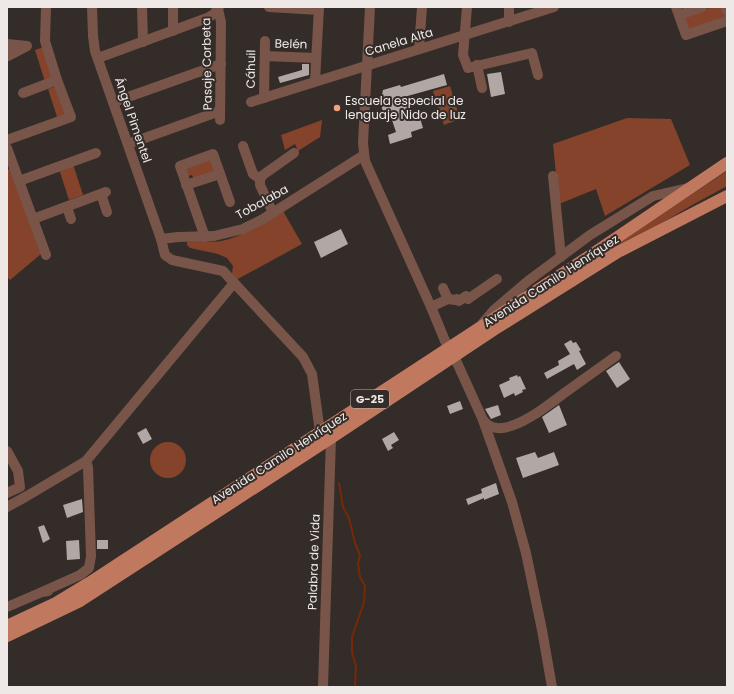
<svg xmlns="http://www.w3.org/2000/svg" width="734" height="694" viewBox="0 0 734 694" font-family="Poppins,sans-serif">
	<rect width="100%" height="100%" fill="#342c29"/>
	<g fill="#84432a">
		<polygon points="712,7 723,7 727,19 689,31 684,16"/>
		<polygon points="44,47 54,79 45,82 35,50"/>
		<polygon points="57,86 67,117 58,120 48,89"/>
		<polygon points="450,86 460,119 444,125 433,91"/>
		<polygon points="627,118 671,119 690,165 605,216 596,189 559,204 553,144"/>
		<polygon points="322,120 320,137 298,151 295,144 285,150 281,135"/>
		<polygon points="211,158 215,173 194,180 192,175 188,176 185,167"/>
		<polygon points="73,164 83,195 69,200 59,169"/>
		<polygon points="10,168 41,254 10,280 7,277 7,171"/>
		<polygon points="727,171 727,186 694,204 521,306"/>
		<path d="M283,211L302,244L236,280L232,273L233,266L227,258L218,254L190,248L187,245V242C198,239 210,243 221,241C243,237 263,222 283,211Z"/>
		<circle cx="168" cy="460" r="18"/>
	</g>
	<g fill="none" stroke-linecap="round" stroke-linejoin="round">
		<polyline stroke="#752907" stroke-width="2" points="339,483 343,507 349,518 355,543 360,555 358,564 360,577 365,586 364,602 352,637 352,653 356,666 355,687"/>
	</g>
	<g fill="#b1a7a4">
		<polygon points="302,64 309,64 309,75 280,83 278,77 302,70"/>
		<polygon points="501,72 505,94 491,97 487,74"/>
		<polygon points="444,74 447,85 404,97 412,121 420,118 423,128 411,132 412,137 390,144 388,135 396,132 389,111 383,113 381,103 383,103 382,95 383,90 400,85 401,87"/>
		<polygon points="341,229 348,244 321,258 314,242"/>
		<polygon points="571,340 573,343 576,342 581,350 579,351 586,364 577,370 574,364 547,379 544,373 559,365 558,361 570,354 564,344"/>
		<polygon points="619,362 630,379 617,388 606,371"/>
		<polygon points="517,375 518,377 520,376 526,389 522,390 523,392 515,396 514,393 504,398 499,385 510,380 509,378"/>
		<polygon points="460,401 463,409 450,414 447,406"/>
		<polygon points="498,405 501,415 491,419 485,409"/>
		<polygon points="559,405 567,425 549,433 542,417"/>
		<polygon points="146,428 152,439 143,444 137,433"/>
		<polygon points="394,432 399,440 391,445 393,448 388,451 382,439"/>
		<polygon points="535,452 538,458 554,452 559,465 523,478 516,458"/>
		<polygon points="496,483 499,494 484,500 484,498 468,505 466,499 482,493 481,489"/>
		<polygon points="82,499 83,512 67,518 63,505"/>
		<polygon points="44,525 50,539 43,543 38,527"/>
		<polygon points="79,540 80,559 67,560 66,541"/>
		<rect x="97" y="540" width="11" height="9"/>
	</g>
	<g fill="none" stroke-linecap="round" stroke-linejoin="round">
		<g stroke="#785548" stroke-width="10">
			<polyline points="92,7 93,36 95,51 161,239 165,255 172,260 223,271 303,357 312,374 320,432"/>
			<polyline points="142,7 143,42"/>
			<polyline points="173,7 173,31"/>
			<polyline points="269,7 319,10"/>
			<polyline points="370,7 363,143 365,161 431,307 448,348"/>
			<polyline points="467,7 463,55 468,68 532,53 538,75"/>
			<polyline points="676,7 686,35 727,21"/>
			<polyline points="726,7 727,11"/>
			<polyline points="218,9 221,22 220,120"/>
			<polyline points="679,15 702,7"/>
			<polyline points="509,22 509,7"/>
			<polyline points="7,44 27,46 8,56 7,50"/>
			<polyline points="419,49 422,7"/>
			<polyline points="265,56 316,58"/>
			<polyline points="98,58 207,18 214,14 219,7"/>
			<polyline points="477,65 482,88"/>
			<polyline points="315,81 319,7"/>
			<polyline points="23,93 57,80"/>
			<polyline points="264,98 265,41"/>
			<polyline points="114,102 221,64"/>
			<polyline points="251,102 554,7"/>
			<polyline points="7,140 71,117 57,80 45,41 46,7"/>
			<polyline points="128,144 220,111"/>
			<polyline points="243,146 253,174 260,179"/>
			<polyline points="7,148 46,255"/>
			<polyline points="553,176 561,257"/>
			<polyline points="19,181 96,153"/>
			<polyline points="186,185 220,174"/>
			<polyline points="101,194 107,212"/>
			<polyline points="67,207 71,219"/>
			<polyline points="273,213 260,185 260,179 263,175 294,153"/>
			<polyline points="33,219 106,192"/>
			<polyline points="205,237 180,166 213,154 230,202"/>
			<polyline points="161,239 178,237 214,236 243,229 263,219 364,155"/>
			<polyline points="443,288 448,299"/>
			<polyline points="431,307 448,299 455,300 457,299 459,301 466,296 468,299 497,279"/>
			<polyline points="482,324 494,310 528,281 590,235 653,196 688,188"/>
			<polyline points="454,356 483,420 512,502 526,553 542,630 552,687"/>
			<path d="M483,420C488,426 493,429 502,428C522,426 547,406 563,394C581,381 599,368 616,356"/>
			<polyline points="7,451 18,471 20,487 7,493"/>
			<polyline points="7,507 27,496 86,461 234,283"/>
			<polyline points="42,592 80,575 89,568 91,556 88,467 86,461"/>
			<polyline points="7,607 42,592 48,591"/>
			<polyline points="323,687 331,438"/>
		</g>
		<g stroke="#c0795f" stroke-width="12">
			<polyline points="7,626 56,603 89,583 588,257 727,163"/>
			<polyline points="7,636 80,601 331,438 495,329 618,252 727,196"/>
		</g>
	</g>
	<circle fill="#f3a081" stroke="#342c29" stroke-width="1.5" cx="337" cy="108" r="4"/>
	<g text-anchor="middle" stroke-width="4" stroke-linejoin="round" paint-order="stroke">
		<rect fill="#342c29" stroke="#b6b0ae" stroke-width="1" x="351" y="390" width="38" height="18" rx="3"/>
		<g font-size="11" font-weight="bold" fill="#eee9e7">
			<text x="370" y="403">G-25</text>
		</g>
		<g font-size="12" fill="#eee9e7" stroke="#342c29">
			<text transform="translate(399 42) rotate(-17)" y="4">Canela Alta</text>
			<text transform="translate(291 44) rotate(2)" y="4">Belén</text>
			<text transform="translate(207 64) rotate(-91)" y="4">Pasaje Corbeta</text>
			<text transform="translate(251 69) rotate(-89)" y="4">Cáhuil</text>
			<text transform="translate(133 120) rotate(71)" y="4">Ángel Pimentel</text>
			<text transform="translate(262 202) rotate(-29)" y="4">Tobalaba</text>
			<text transform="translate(551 281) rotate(-33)" y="4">Avenida Camilo Henríquez</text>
			<text transform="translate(279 458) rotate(-33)" y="4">Avenida Camilo Henríquez</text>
			<text transform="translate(314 562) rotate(-88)" y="4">Palabra de Vida</text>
		</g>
		<g font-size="12" fill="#eee9e7" stroke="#342c29" text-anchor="start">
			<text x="345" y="105">Escuela especial de<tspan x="345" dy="14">lenguaje Nido de luz</tspan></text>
		</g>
	</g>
	<rect width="734" height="694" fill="none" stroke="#eee9e7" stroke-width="16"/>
</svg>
